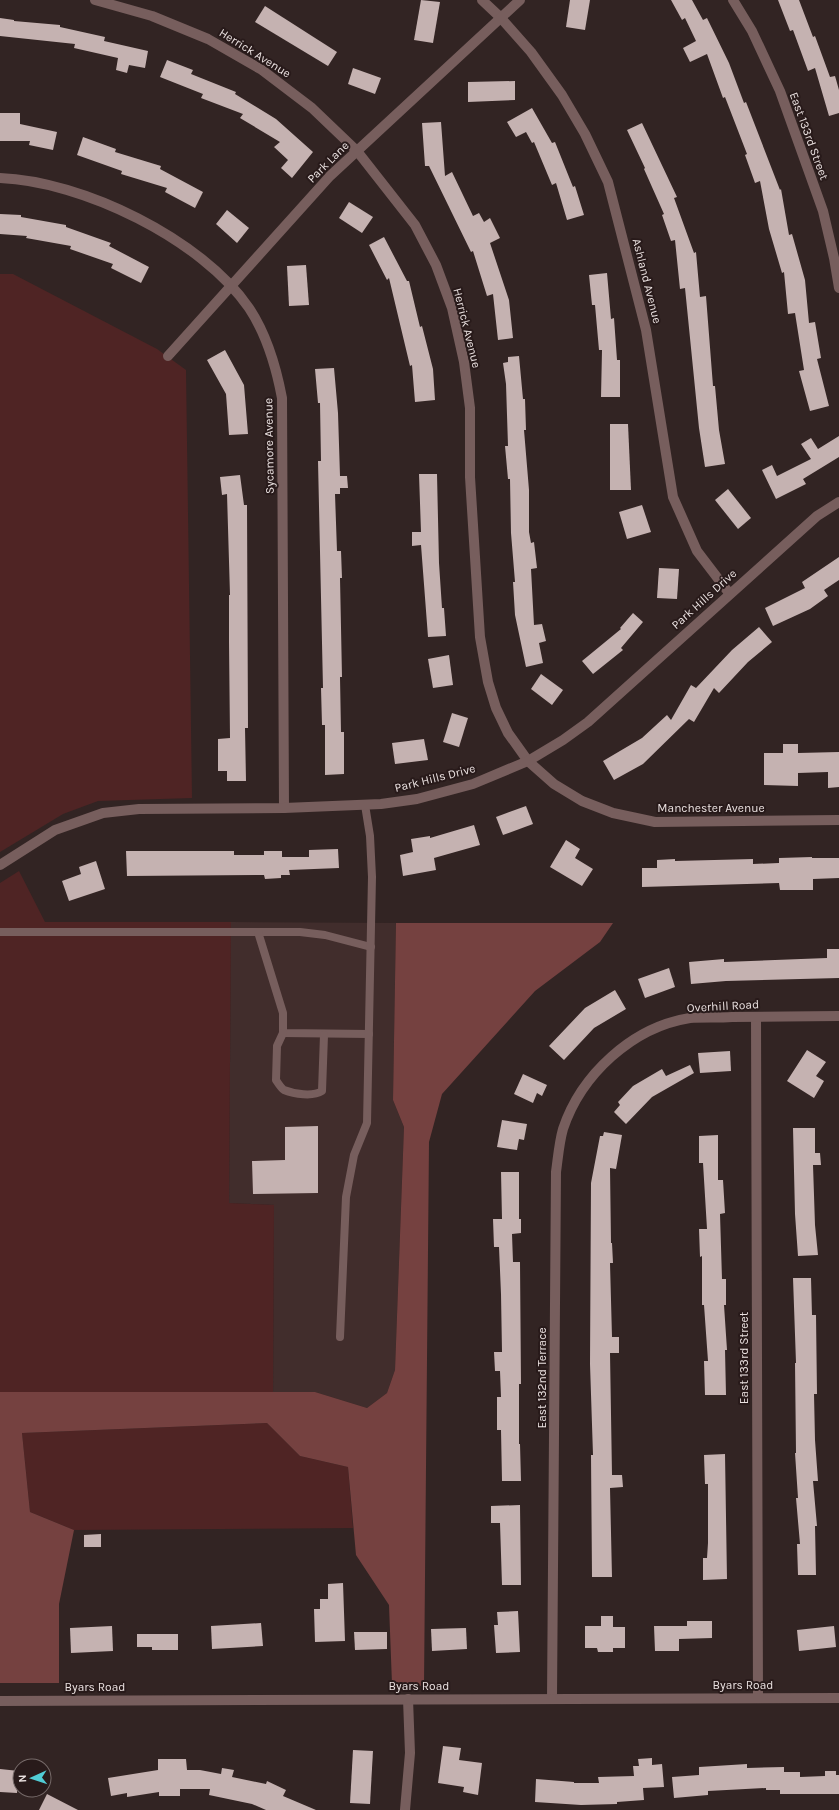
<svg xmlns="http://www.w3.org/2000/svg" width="839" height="1810" viewBox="0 0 839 1810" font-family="Karla,sans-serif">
	<rect width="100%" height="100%" fill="#322423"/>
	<polygon fill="#412d2c" points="231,922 396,923 393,1100 404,1127 395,1370 387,1393 367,1408 315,1392 273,1392 274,1205 229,1203"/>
	<g fill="#4f2424">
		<polygon points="0,274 13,274 157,349 186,370 192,798 98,801 63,814 0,852"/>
		<polygon points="19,871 45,922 231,922 229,1203 274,1205 273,1392 0,1392 0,883"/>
		<polygon points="267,1423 300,1456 348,1467 353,1528 74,1530 30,1512 22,1433"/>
	</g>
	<polygon fill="#754140" points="396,923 613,923 600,942 535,991 442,1094 429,1142 424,1686 392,1684 389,1605 356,1555 348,1467 300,1456 267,1423 22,1433 30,1512 74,1530 59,1604 59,1683 0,1683 0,1392 315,1392 367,1408 387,1393 395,1370 404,1127 393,1100"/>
	<g fill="#c5b2b1">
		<polygon points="421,0 440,2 433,43 414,40"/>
		<polygon points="570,0 590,0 585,30 566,27"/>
		<polygon points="671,0 692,0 703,20 707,18 729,63 744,103 746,102 780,190 781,189 789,235 792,234 805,280 809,323 815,322 821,358 817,359 829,406 810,411 799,371 804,370 795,313 788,314 784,272 782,273 769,229 760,181 755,183 745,155 747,154 725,97 723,98 707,54 690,62 683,48 696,41 685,18 682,20"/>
		<polygon points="778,0 799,0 813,37 815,36 830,77 835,76 839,90 839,113 829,116 815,68 808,71 793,30 790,31"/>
		<polygon points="265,6 337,52 328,66 255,22"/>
		<polygon points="0,18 14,20 14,21 60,25 60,27 105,37 104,41 148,51 145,68 129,65 127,73 116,70 118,58 74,48 75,44 0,36"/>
		<polygon points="167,60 193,70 191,74 236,92 235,94 276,119 313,152 292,178 281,168 288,160 274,147 280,142 240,118 243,114 201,98 203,94 160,77"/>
		<polygon points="353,68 381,78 375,94 348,84"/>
		<polygon points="515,81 515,100 468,102 468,82"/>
		<polygon points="532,108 552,143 555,142 573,187 575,186 584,215 567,220 556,183 552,185 534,142 532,143 526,132 516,137 507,122"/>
		<polygon points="0,113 20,113 20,124 57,132 53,150 29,145 30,141 0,141"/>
		<polygon points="441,122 445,176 452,172 473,216 479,213 484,222 490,218 500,238 490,243 509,300 513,338 498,340 493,294 487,296 473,251 471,252 429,166 425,166 422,123"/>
		<polygon points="642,123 677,197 674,198 694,253 696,252 700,297 706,296 713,386 715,386 719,430 725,464 705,467 699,428 685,288 680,289 675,240 671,241 662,215 664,214 644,169 645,168 627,130"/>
		<polygon points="83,137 116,149 115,152 161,166 160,169 203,192 195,208 165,192 167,188 121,174 122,171 77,155"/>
		<polygon points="349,202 373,217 362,233 339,218"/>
		<polygon points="227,210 249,228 237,243 216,224"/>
		<polygon points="0,214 21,215 21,217 66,225 66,227 111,243 109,246 149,267 141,283 111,268 113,264 70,249 71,246 26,238 27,236 0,234"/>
		<polygon points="384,237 407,281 409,281 420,327 422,326 433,369 435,400 415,402 412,365 410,366 389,278 387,280 369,245"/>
		<polygon points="306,265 309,305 289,306 287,266"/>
		<polygon points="607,273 611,319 614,318 617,360 620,360 620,397 601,397 602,350 599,350 595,305 592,305 589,275"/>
		<polygon points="225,350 244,385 248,434 229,435 226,394 207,360"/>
		<polygon points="519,356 523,399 525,399 526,430 524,430 529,490 529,532 531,543 534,542 537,568 531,569 534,625 542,624 546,641 539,643 543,663 526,667 515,615 513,582 515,582 511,533 510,479 508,479 505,446 508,446 506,384 503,363 508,362 508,357"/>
		<polygon points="334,368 338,413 340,476 347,476 348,488 340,488 340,494 335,494 337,551 341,551 342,578 340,578 342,677 340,677 341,732 344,732 344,774 325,775 325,725 322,725 321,688 323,688 318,461 321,461 320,403 318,403 315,369"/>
		<polygon points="610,424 628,424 631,490 610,490"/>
		<polygon points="839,436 839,457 803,479 806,484 776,499 762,470 772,465 777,476 811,459 801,444 811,438 818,449"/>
		<polygon points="419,474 437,474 439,563 442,608 444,608 446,636 428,637 421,545 412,546 412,532 421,532"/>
		<polygon points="240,475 244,505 247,505 248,728 245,728 246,781 227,781 227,771 218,771 218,739 230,738 229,642 229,595 230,595 227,494 222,495 220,477"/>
		<polygon points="728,489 751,518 738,529 715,500"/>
		<polygon points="642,505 651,532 627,539 619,512"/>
		<polygon points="839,557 839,580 824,590 828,596 810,609 773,626 765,608 805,588 802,582"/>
		<polygon points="659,568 679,569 677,599 657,598"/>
		<polygon points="633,613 643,622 621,648 623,650 593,674 582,661 621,629 620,628"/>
		<polygon points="759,627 772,642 748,662 719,693 714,688 694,722 689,719 643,764 614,780 603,761 642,738 667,715 671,720 691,685 696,688 732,650"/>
		<polygon points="449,655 453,685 433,688 428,659"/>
		<polygon points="541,674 563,690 552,705 531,689"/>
		<polygon points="452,713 468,718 459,747 443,742"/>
		<polygon points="424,739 428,760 395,764 392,743"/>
		<polygon points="783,744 798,744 798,753 839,752 839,787 828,788 828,772 798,773 798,786 764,785 764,753 783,753"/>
		<polygon points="526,806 533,824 503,835 496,817"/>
		<polygon points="474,825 480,845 434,858 436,870 403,876 400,855 413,852 411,839 430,836 430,838"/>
		<polygon points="566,840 580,849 575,858 593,869 582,886 550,867"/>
		<polygon points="338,849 339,868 289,870 290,875 281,875 281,878 265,879 264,875 127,876 126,851 234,851 234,855 264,855 264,851 282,851 282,857 309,857 309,850"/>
		<polygon points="812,857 812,858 839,858 839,878 813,879 813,890 780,890 779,883 642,887 642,868 657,868 657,860 675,859 675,861 753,859 753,864 779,863 779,858"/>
		<polygon points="96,861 105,889 69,901 62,881 81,874 79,867"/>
		<polygon points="827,949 839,949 839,978 726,981 691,984 689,962 724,959 724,962 827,958"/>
		<polygon points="669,968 675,987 645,998 638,979"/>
		<polygon points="615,990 626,1009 594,1028 564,1060 549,1046 585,1008"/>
		<polygon points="807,1050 826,1062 816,1076 824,1081 814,1098 787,1081"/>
		<polygon points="730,1051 731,1071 700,1073 698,1053"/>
		<polygon points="690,1065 694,1073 652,1097 626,1124 614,1112 620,1105 618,1102 633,1086 662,1069 666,1076"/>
		<polygon points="523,1074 547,1085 542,1096 537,1093 533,1103 514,1094"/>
		<polygon points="502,1120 527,1124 524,1140 519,1139 517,1150 497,1147"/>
		<polygon points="318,1126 318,1193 253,1194 252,1161 285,1160 285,1127"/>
		<polygon points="793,1128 815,1128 815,1153 820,1153 821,1165 813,1165 815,1225 818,1255 798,1256 795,1214"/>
		<polygon points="604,1132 622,1135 616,1169 610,1168 611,1243 612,1243 613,1263 610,1263 612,1337 619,1337 619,1353 610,1353 612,1475 622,1475 623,1487 610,1488 612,1577 592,1577 591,1455 593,1455 590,1364 591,1183 600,1136 603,1136"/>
		<polygon points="718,1135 718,1180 723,1180 725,1213 720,1214 722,1279 726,1279 726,1305 724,1305 727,1350 725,1350 726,1395 705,1395 704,1361 708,1361 704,1305 702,1305 702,1256 700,1257 699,1229 707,1229 703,1163 699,1163 699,1136"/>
		<polygon points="501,1172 519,1172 519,1219 521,1219 521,1233 512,1234 513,1262 520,1262 521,1384 519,1384 519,1444 520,1444 521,1481 502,1481 501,1430 497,1430 497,1397 501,1397 500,1371 495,1371 494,1352 502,1352 501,1294 499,1247 494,1247 493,1219 502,1219"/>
		<polygon points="793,1278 811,1278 812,1315 816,1315 817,1394 814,1394 815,1440 818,1481 813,1481 817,1526 815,1526 816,1575 798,1575 797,1544 800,1544 796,1498 798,1498 795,1453 796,1453 795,1363 796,1363"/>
		<polygon points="725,1454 727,1579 703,1580 703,1558 707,1558 708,1543 708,1484 705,1484 704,1455"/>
		<polygon points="520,1505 521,1585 502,1585 500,1523 491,1523 491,1506"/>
		<polygon points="101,1534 101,1547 84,1547 84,1535"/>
		<polygon points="343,1583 345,1641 315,1642 314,1609 320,1609 320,1599 328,1599 328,1584"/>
		<polygon points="518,1611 520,1652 496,1653 494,1625 498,1625 497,1612"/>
		<polygon points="601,1616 613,1616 613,1627 625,1627 625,1648 613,1648 613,1652 598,1652 597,1648 585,1648 585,1626 601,1626"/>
		<polygon points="687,1621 712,1621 712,1638 679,1639 679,1651 655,1651 654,1626 687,1626"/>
		<polygon points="261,1623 263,1646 212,1649 211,1626"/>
		<polygon points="112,1626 113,1651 71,1653 70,1628"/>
		<polygon points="834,1626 836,1647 799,1651 797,1630"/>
		<polygon points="466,1628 467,1649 432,1651 431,1629"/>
		<polygon points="354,1632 387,1632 387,1649 355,1650"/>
		<polygon points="137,1634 178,1634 178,1650 152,1650 152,1647 137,1647"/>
		<polygon points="443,1746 461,1748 459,1760 482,1763 478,1795 463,1792 464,1787 438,1783"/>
		<polygon points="353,1750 373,1751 370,1804 350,1803"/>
		<polygon points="652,1758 652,1765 662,1764 664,1787 643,1788 644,1800 617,1802 617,1804 581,1805 535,1802 536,1779 574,1782 574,1783 599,1783 598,1777 634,1776 633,1766 639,1766 638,1759"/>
		<polygon points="158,1759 186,1759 187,1770 200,1770 221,1774 222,1768 234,1770 232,1777 266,1784 267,1781 286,1790 283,1796 316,1810 266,1810 252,1804 209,1795 210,1789 180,1789 180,1796 159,1796 159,1792 127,1797 127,1793 111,1796 108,1778 158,1770"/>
		<polygon points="747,1764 747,1768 784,1767 784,1772 800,1772 800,1777 825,1776 825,1771 836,1771 836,1775 839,1775 839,1794 780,1794 780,1790 766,1790 766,1788 708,1791 708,1795 674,1798 672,1777 699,1775 699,1767"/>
		<polygon points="0,1769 19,1771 17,1793 0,1792"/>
		<polygon points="47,1794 78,1810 39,1810"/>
	</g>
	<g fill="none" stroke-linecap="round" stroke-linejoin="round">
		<g stroke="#775e5d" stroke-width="8">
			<polyline points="0,932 300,932 325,935 371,947"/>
			<polyline points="258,932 283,1013 283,1033 369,1034"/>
			<path d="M283,1033L277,1046L276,1080C278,1083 281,1088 284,1090C294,1094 313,1097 322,1091L324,1035"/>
			<polyline points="340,1337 346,1197 354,1155 367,1123 372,877 370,836 365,805"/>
		</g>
		<g stroke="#775e5d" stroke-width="10">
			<polyline points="95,0 152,16 208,39 262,70 312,108 357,151 415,225 436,265 452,308 464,362 470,408 470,477 480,637 488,682 496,708 508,733 528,761 554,784 582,801 613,813 655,822 839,820"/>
			<polyline points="482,0 500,17 531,52 562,95 585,134 608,182 646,330 673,497 697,551 729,593"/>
			<polyline points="733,0 752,31 780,91 823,211 834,258 839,288"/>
			<path d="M0,178C82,181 202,239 249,308C267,335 276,366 282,398L284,808"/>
			<polyline points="168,356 330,176 520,0"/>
			<polyline points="0,865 55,830 103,813 139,809 284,808 381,804 417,799 473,784 528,761 563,740 588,722 817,516 839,502"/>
			<polyline points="756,1017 758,1698"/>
			<path d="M552,1699L556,1172C558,1158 559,1143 563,1129C581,1075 632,1027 690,1018C703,1017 718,1018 732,1017C768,1017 803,1016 839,1016"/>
			<polyline points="405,1810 410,1753 408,1699"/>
		</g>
		<polyline stroke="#775e5d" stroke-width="10" points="0,1701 839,1698"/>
	</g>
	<g text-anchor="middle" stroke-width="4" stroke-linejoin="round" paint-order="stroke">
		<g font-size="12" fill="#eae1e0" stroke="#281a1a">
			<text transform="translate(255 53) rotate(32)" y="4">Herrick Avenue</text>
			<text transform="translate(809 136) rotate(70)" y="4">East 133rd Street</text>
			<text transform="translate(328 162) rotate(-45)" y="4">Park Lane</text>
			<text transform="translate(647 281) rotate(76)" y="4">Ashland Avenue</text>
			<text transform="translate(467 328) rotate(76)" y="4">Herrick Avenue</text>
			<text transform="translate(269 446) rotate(-91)" y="4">Sycamore Avenue</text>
			<text transform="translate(704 599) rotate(-42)" y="4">Park Hills Drive</text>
			<text transform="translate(435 778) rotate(-14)" y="4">Park Hills Drive</text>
			<text x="711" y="812">Manchester Avenue</text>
			<text transform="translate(723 1006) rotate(-3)" y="4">Overhill Road</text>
			<text transform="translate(744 1358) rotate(-90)" y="4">East 133rd Street</text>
			<text transform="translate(542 1378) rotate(-90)" y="4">East 132nd Terrace</text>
			<text x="743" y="1689">Byars Road</text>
			<text x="419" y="1690">Byars Road</text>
			<text x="95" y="1691">Byars Road</text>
		</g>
	</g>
	<g transform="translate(32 1778) rotate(267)"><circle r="19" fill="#281a1a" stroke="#766a69"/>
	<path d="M0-3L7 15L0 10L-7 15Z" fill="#51ccd5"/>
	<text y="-6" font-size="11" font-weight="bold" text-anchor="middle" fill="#eae1e0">N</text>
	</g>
</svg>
